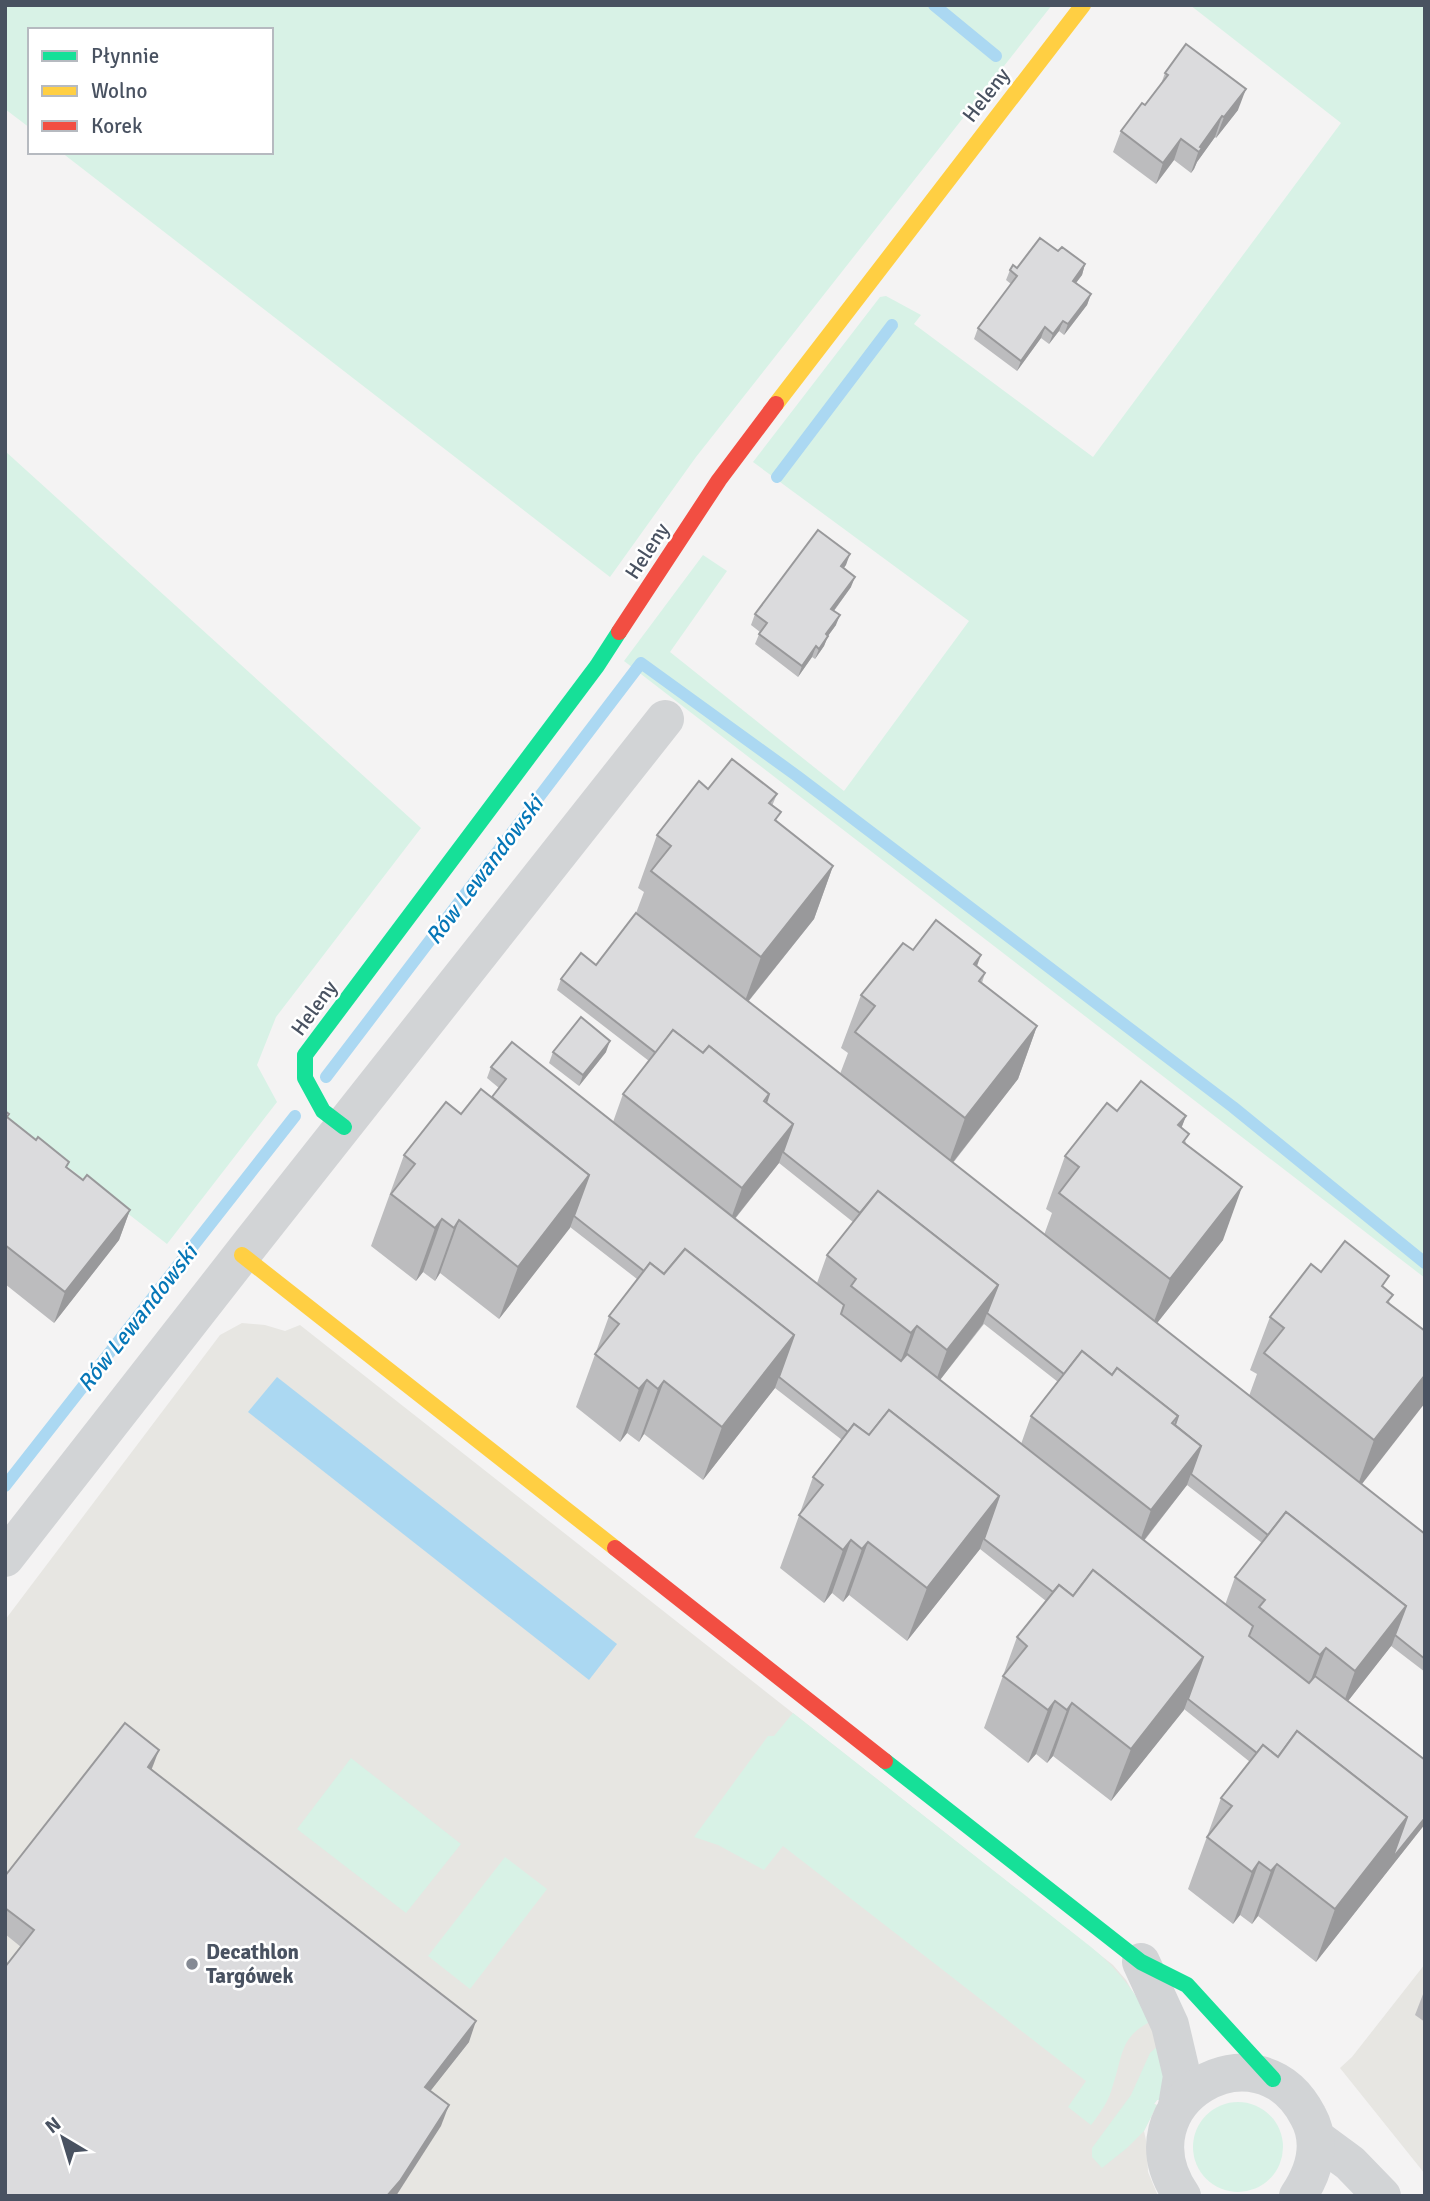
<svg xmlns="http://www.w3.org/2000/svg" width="1430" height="2201" viewBox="0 0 1430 2201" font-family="Signika,sans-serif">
	<rect width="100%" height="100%" fill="#f4f3f3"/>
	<g fill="#e7e6e2">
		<polygon points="242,1323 265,1325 285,1331 300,1325 1113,1965 1126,1980 1161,2043 1159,2100 1157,2100 1154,2104 1157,2105 1144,2131 1147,2145 1148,2172 1158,2196 5,2196 5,1620 220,1335"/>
		<polygon points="1425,1964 1425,2174 1340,2068 1352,2057"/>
	</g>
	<g fill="#d8f2e6">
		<polygon points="5,5 1052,5 696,457 610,577 61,152 271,152 271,30 30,30 30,128 5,109"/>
		<polygon points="1190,5 1425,5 1425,1278 624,661 703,555 727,571 670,652 844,791 969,621 753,462 880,297 886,296 921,315 914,324 1093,457 1341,123"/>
		<polygon points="5,451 421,828 276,1017 257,1065 277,1102 167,1244 5,1118"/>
		<path d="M793,1713L1091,1947C1117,1968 1135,1992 1152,2021C1120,2036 1123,2055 1113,2085C1109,2101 1101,2112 1091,2125L1068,2107L1086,2081L783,1846L764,1870L718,1845L694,1837L768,1736H774Z"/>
		<polygon points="351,1758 461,1844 406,1913 297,1829"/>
		<polygon points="505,1857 547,1889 470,1989 428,1956"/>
		<polygon points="1161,2043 1165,2072 1159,2100 1157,2100 1154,2104 1157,2105 1144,2131 1127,2148 1102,2168 1092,2157 1092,2148 1131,2095 1150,2053"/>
		<circle cx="1238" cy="2147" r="45"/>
	</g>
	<polygon fill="#abd8f2" points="277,1377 617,1644 589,1680 248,1412"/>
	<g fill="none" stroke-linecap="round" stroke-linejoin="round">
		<g stroke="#abd8f2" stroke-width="12">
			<polyline points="934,5 996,56"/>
			<polyline points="777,477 892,325"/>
			<polyline points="326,1077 641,663 797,776 1233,1107 1425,1263"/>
			<polyline points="5,1486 295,1116"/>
		</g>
		<g stroke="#d2d4d6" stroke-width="38">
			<polyline points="5,1558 251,1243 665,719"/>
			<polyline points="1141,1962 1170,2025 1182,2076 1177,2106"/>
			<polyline points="1316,2138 1350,2163 1382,2196"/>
			<path d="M1182,2196C1117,2102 1258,2019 1308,2116C1323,2143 1314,2172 1298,2196"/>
		</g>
		<g stroke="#16e098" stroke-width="16">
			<polyline points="344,1127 323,1111 305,1078 305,1055 597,666 619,632"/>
			<polyline points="885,1761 1141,1962 1187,1985 1273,2079"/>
		</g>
		<g stroke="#ffcf43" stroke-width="16">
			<polyline points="776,404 1083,5"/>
			<polyline points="242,1255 615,1548"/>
		</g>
		<g stroke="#f24e42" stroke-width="16">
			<polyline points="619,632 719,480 776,404"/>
			<polyline points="615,1548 885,1761"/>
		</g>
	</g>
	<g fill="#bcbcbe" fill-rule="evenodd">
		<polygon points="1165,73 1238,110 1216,138 1215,137 1197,162 1194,169 1191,173 1174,160 1156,184 1113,152 1121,131 1145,105 1161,84"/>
		<polygon points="1058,251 1085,264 1082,275 1076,283 1091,294 1087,305 1064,335 1059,331 1049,344 1041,338 1017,371 974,339 978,328 1011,284 1006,280 1010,270"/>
		<polygon points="846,565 843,568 851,587 834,611 836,625 828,636 824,646 815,659 812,657 798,677 755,644 760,632 751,625 755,614"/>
		<path d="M708,789L777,794L772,806L777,822L833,866L814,919L748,1002L840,1074L848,1053L841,1048L861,995L913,950L977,967L985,973L982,983L1037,1026L1018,1079L953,1163L1044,1235L1052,1213L1046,1209L1065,1156L1117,1111L1186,1116L1181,1128L1186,1143L1223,1240L1157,1323L1249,1396L1257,1374L1250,1370L1270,1317L1321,1272L1385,1288L1390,1304L1425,1331L1361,1484L1425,1534V1672L1391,1646L1348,1701L1425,1824L1316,1962L1258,1916L1252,1924L1240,1915L1233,1924L1188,1889L1221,1798L1250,1762L1184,1709L1111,1801L1053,1756L1047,1763L1036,1754L1028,1763L984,1728L1017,1637L1046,1601L980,1549L907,1641L849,1595L843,1602L832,1593L824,1603L780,1568L813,1477L842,1440L775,1388L703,1480L644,1434L639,1442L627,1433L620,1442L576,1407L609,1316L637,1279L570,1227L499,1319L440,1273L435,1281L423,1272L416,1281L371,1246L404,1155L461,1114L492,1097L499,1088L487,1078L491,1067L613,1122L623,1094L649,1061L557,990L561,979L596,965L636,913L644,892L638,888L657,835ZM779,1163L853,1222L827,1255L817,1283L735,1219ZM984,1324L1058,1382L1031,1416L1021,1444L940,1380ZM1187,1485L1262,1543L1235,1577L1225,1605L1144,1541Z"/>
		<polygon points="553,1052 606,1052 579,1086 549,1063"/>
		<polygon points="5,1111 7,1117 67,1168 83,1180 130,1210 119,1240 54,1323 5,1284"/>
		<polygon points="152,1770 469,2042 430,2091 441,2126 21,1947 5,1934 5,1876"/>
		<polygon points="1425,1989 1425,2022 1415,2015"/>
	</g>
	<g fill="#99999b">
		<polygon points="1246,89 1238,110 1216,138 1224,117"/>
		<polygon points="1222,116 1215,137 1197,162 1194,169 1191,173 1200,147"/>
		<polygon points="1181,139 1174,160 1156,184 1163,163"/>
		<polygon points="1085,264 1082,275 1069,292 1073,281"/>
		<polygon points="1091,294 1087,305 1064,335 1068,324"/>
		<polygon points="1063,321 1059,331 1049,344 1053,334"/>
		<polygon points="1045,327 1041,338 1017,371 1021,361"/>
		<polygon points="850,554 846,565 837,577 841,566"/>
		<polygon points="855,577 851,587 827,620 831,609"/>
		<polygon points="840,615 836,625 822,644 826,634"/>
		<polygon points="828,636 824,646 815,659 819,649"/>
		<polygon points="816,646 812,657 798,677 802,666"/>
		<polygon points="833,866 814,919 742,1009 761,957"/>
		<polygon points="981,955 962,1007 974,964"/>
		<polygon points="1037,1026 1018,1079 946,1171 965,1118"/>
		<polygon points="610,1041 606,1052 579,1086 583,1075"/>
		<polygon points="1186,1116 1166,1168 1178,1125"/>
		<polygon points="793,1124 779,1163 728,1227 742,1188"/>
		<polygon points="589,1175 570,1228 499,1319 518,1267"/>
		<polygon points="1242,1187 1223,1240 1150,1332 1170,1279"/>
		<polygon points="130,1210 119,1240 54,1323 65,1292"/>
		<polygon points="442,1219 423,1272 416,1281 435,1228"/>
		<polygon points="459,1220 440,1273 435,1281 454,1228"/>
		<polygon points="998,1285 983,1324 933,1389 947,1350"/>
		<polygon points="917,1326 903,1365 897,1372 911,1333"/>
		<polygon points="794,1335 775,1388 703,1480 722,1427"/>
		<polygon points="1425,1375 1425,1403 1355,1493 1374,1440"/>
		<polygon points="647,1380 627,1433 620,1442 639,1389"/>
		<polygon points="664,1381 644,1434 639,1442 658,1389"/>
		<polygon points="1201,1446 1187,1485 1137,1549 1151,1510"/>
		<polygon points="999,1496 980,1549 907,1641 927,1588"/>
		<polygon points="851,1540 832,1593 824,1603 843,1550"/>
		<polygon points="868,1542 849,1595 843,1602 862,1549"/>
		<polygon points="1406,1606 1392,1645 1341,1710 1355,1671"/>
		<polygon points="1326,1648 1312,1686 1306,1694 1320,1655"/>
		<polygon points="1203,1657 1184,1710 1111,1801 1131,1749"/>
		<polygon points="1055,1701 1036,1754 1028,1763 1048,1710"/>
		<polygon points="1072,1703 1053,1756 1047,1763 1067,1710"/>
		<polygon points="159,1750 151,1771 148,1767"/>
		<polygon points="1407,1817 1425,1818 1425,1824 1316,1962 1335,1909"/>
		<polygon points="1259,1862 1240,1915 1233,1924 1252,1872"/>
		<polygon points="1277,1864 1258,1916 1252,1924 1271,1871"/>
		<polygon points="476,2021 469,2042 417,2108 425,2087"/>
		<polygon points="449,2105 441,2126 396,2196 387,2196"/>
	</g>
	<g fill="#dbdbdd" stroke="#99999b" stroke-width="2">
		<polygon points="1186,44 1246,89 1224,117 1222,116 1200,147 1202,148 1199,152 1181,139 1163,163 1121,131 1142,103 1145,105 1168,75 1165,73"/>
		<polygon points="1040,238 1058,251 1062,247 1085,264 1073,281 1091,294 1068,324 1063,321 1053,334 1045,327 1021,361 978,328 1017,276 1010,270 1013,265 1017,268"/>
		<polygon points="818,530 850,554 841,566 855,577 831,609 840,615 826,634 828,636 819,649 816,646 802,666 759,634 767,623 755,614"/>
		<polygon points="732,759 777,794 769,803 781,812 775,820 833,866 761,957 651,871 671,846 657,835 699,781 708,789"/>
		<polygon points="636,913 1425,1534 1425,1659 1395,1635 1406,1606 1286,1512 1268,1535 1191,1474 1201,1446 1175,1425 1178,1416 1117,1368 1112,1375 1082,1351 1064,1374 987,1313 998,1285 878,1191 860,1213 783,1152 793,1124 766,1103 769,1094 709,1046 703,1053 673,1030 656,1053 561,979 581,953 596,965"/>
		<polygon points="936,920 981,955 974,964 985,973 979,981 1037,1026 965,1118 855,1032 875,1006 861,995 903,943 913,950"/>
		<polygon points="581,1017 610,1041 583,1075 553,1052"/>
		<polygon points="673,1030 703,1053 709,1046 769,1094 764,1101 793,1124 742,1188 623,1094"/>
		<polygon points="512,1042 844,1305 841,1314 901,1361 907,1354 1253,1626 1249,1636 1309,1683 1315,1676 1425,1760 1425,1818 1392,1859 1407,1817 1297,1731 1278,1757 1263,1745 1257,1753 1188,1699 1203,1657 1093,1570 1073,1596 1059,1585 1053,1592 984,1539 999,1496 889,1410 869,1435 854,1424 848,1432 779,1377 794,1335 685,1249 664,1274 650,1263 644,1271 574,1216 589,1175 492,1097 506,1079 491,1067"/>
		<polygon points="1141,1081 1186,1116 1178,1125 1189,1134 1183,1142 1242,1187 1170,1279 1059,1193 1079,1167 1065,1156 1107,1103 1117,1111"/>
		<polygon points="481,1089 589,1175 518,1267 459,1220 454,1228 442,1219 435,1228 391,1194 415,1164 404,1155 446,1102 461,1114"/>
		<polygon points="5,1111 9,1114 7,1117 36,1140 38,1137 69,1162 66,1167 83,1180 87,1175 130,1210 65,1292 5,1245"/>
		<polygon points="878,1191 998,1285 947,1350 917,1326 911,1333 851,1286 856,1279 827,1255"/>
		<polygon points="1345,1241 1389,1276 1382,1286 1393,1295 1387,1302 1425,1331 1425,1375 1374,1440 1264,1353 1284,1328 1270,1317 1311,1264 1321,1272"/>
		<polygon points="685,1249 794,1335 722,1427 664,1381 658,1389 647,1380 639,1389 595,1354 619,1324 609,1316 650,1263 664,1274"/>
		<polygon points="1082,1351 1112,1375 1117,1368 1178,1416 1172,1423 1201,1446 1151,1510 1031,1416"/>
		<polygon points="889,1410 999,1496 927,1588 868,1542 862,1549 851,1540 843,1550 799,1515 823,1485 813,1477 854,1424 869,1435"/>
		<polygon points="1286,1512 1406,1606 1355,1671 1326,1648 1320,1655 1259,1607 1265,1600 1235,1577"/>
		<polygon points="1093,1570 1203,1657 1131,1749 1072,1703 1067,1710 1055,1701 1048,1710 1003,1676 1027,1646 1017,1637 1059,1585 1073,1596"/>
		<polygon points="125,1723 159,1750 148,1767 476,2021 425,2087 449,2105 400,2181 387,2196 5,2196 5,1967 34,1930 5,1908 5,1876"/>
		<polygon points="1297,1731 1407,1817 1335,1909 1277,1864 1271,1871 1259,1862 1252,1872 1207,1837 1232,1806 1221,1798 1263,1745 1278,1757"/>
	</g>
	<circle fill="#858a94" stroke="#fff" stroke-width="2.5" cx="192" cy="1964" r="7"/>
	<g text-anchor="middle" stroke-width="5" stroke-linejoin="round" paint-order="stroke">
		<g font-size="21" fill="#495261" stroke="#fff">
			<text transform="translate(986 95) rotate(-52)" y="7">Heleny</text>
			<text transform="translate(647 551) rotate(-57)" y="7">Heleny</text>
			<text transform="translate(314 1008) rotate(-54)" y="7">Heleny</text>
		</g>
		<g font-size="21" font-weight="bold" fill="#495261" stroke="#fff" text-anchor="start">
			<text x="206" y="1959">Decathlon<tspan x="206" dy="24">Targówek</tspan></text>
		</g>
		<g font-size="23" font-style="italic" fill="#0677b7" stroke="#fff">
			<text transform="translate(484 870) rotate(-53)" y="8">Rów Lewandowski</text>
			<text transform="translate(137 1318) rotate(-52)" y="8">Rów Lewandowski</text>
		</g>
	</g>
	<rect width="1430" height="2201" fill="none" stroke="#495261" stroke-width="14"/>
	<rect x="28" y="28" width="245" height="126" fill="#ffffff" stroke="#b6bac0" stroke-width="2"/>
	<rect x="42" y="51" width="35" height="10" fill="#16e098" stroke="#b6bac0" stroke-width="2"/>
	<text x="91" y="63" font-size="21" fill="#495261">Płynnie</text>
	<rect x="42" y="86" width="35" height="10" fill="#ffcf43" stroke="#b6bac0" stroke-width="2"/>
	<text x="91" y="98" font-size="21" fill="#495261">Wolno</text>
	<rect x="42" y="121" width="35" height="10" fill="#f24e42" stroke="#b6bac0" stroke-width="2"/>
	<text x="91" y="133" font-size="21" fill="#495261">Korek</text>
	<g transform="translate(63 2138) rotate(322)" stroke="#ffffff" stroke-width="5" paint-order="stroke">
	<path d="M0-5L12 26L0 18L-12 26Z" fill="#495261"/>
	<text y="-10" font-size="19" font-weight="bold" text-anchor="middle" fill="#495261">N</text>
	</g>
</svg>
